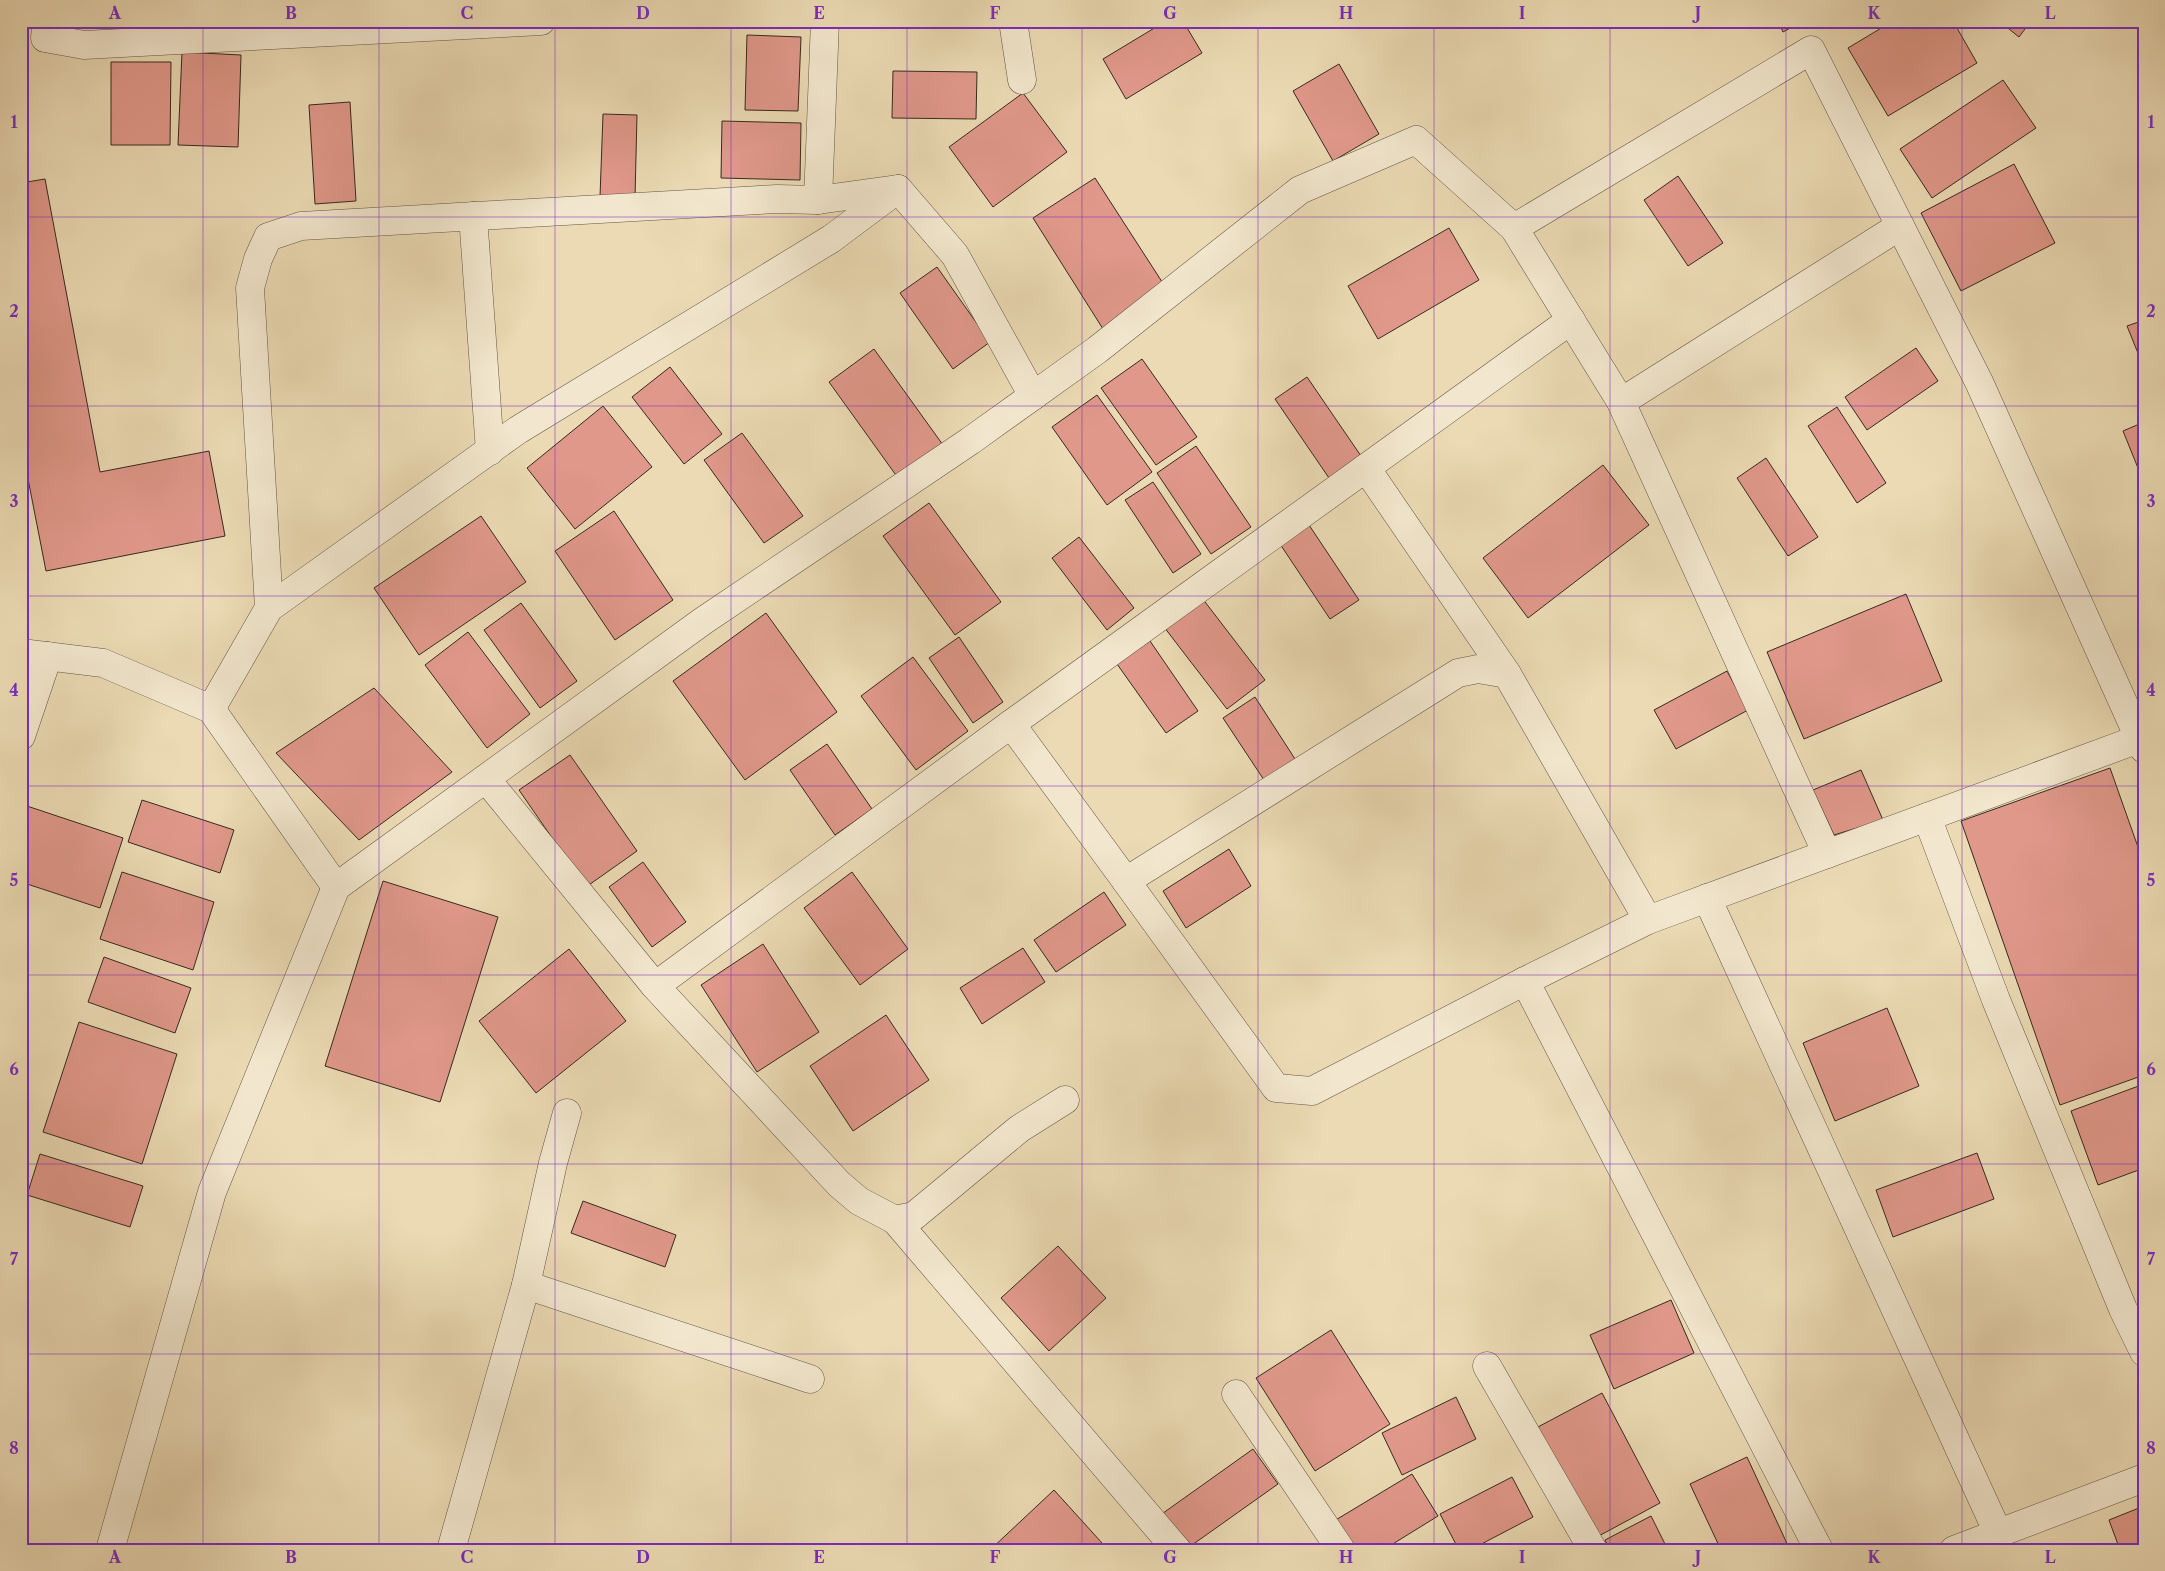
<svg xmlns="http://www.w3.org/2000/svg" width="2165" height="1571" viewBox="0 0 2165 1571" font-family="'Libre Caslon Text',serif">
	<rect width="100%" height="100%" fill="#ebdab4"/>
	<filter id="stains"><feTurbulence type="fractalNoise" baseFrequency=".004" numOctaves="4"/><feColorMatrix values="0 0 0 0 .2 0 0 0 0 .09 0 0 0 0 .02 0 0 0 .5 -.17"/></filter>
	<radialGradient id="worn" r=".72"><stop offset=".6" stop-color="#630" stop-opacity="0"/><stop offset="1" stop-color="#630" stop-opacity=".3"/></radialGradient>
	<g fill="#e0988a" stroke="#362a1f">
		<rect x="112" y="21" width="62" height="5"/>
		<polygon points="1166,21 1183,21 1202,53 1126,99 1103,59"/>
		<polygon points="1778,21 1803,21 1783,32"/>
		<polygon points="1893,21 1953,21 1977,63 1888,116 1848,48"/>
		<polygon points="1999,21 2031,21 2019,37"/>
		<polygon points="747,35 801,37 798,111 745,110"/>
		<polygon points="182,52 241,55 238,147 178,145"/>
		<polygon points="111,62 171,62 170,145 111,145"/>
		<polygon points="1339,64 1379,134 1333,161 1293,91"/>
		<polygon points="893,71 977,72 976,119 892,118"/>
		<polygon points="2003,80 2036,128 1932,198 1900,149"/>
		<polygon points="1023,93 1067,152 993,207 949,147"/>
		<polygon points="350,102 356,201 315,204 309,105"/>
		<polygon points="603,114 637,115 635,198 600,197"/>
		<polygon points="722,121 801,123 800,180 721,178"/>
		<polygon points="2014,164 2055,243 1961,291 1921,213"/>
		<polygon points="1678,176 1723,243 1688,266 1644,200"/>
		<polygon points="1095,178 1166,288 1103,329 1033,218"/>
		<polygon points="45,179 100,472 209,451 225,536 46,571 21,443 21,183"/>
		<polygon points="1449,228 1479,280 1378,339 1348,286"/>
		<polygon points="937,267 990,342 953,369 900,293"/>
		<polygon points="2144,320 2144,368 2127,326"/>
		<polygon points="1916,348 1938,381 1867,430 1845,397"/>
		<polygon points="874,349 943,445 898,478 829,382"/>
		<polygon points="1142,359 1197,437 1156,465 1101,388"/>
		<polygon points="670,367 722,434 684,464 632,397"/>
		<polygon points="1307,377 1361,456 1329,478 1275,399"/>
		<polygon points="1097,395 1152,472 1107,505 1052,427"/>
		<polygon points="603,406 652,467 575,529 527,468"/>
		<polygon points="1837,407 1886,483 1857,503 1808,426"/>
		<polygon points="2144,422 2144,471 2140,473 2123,431"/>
		<polygon points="742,433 803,516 764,543 704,460"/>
		<polygon points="1196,446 1251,527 1211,554 1157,473"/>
		<polygon points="1766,458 1818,537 1788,556 1737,478"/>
		<polygon points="1603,465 1649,525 1528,618 1483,558"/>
		<polygon points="1153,482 1201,554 1173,573 1125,500"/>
		<polygon points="929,503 1001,602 955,635 883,536"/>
		<polygon points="614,511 673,600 615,640 555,551"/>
		<polygon points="481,516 526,582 419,655 374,588"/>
		<polygon points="1309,525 1359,600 1330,619 1280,544"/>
		<polygon points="1079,537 1134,608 1107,630 1052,558"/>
		<polygon points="1906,594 1942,681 1804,739 1767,652"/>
		<polygon points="1202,598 1265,680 1227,709 1164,627"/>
		<polygon points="521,603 577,681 540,708 484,630"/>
		<polygon points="766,613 837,712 745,780 673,681"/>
		<polygon points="468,632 530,714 487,748 425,665"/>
		<polygon points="959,637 1003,702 973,723 929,658"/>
		<polygon points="1150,641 1198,711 1166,733 1117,664"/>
		<polygon points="913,657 968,731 916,770 861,696"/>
		<polygon points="1727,671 1748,710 1676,749 1654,710"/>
		<polygon points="374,688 452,772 359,840 276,753"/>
		<polygon points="1255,697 1295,759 1264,780 1223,718"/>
		<polygon points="827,744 872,809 835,835 790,770"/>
		<polygon points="570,755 637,851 586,887 519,790"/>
		<polygon points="2110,768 2144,864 2144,1075 2060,1105 1961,821"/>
		<polygon points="1861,770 1883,820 1834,835 1813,790"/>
		<polygon points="142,800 234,830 220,873 128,842"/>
		<polygon points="24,805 123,838 100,908 21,882 21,813"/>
		<polygon points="1229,849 1251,886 1186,928 1163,891"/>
		<polygon points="643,862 686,922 652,947 609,887"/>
		<polygon points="122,872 214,902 193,970 100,939"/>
		<polygon points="852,872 908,949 860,985 804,908"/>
		<polygon points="383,881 498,917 440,1102 325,1066"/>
		<polygon points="1104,892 1126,925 1056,972 1034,940"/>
		<polygon points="763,944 819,1032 757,1072 701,985"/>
		<polygon points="1023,948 1045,982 982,1024 960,988"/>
		<polygon points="569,949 626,1021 536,1093 479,1021"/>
		<polygon points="104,957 191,988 175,1033 88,1002"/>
		<polygon points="1887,1008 1919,1086 1835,1121 1803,1043"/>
		<polygon points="886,1015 929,1080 853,1131 810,1066"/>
		<polygon points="79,1022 177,1054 142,1164 43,1132"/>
		<polygon points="2144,1084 2144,1168 2098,1185 2071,1111"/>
		<polygon points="1977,1153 1994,1199 1893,1237 1876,1190"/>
		<polygon points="40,1154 143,1186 130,1227 27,1195"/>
		<polygon points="583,1201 676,1235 665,1267 571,1233"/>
		<polygon points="1058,1246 1106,1298 1049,1351 1001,1298"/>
		<polygon points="1671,1300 1694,1353 1614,1389 1590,1335"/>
		<polygon points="1331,1330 1390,1424 1315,1471 1256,1378"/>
		<polygon points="1602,1393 1660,1503 1595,1538 1536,1428"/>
		<polygon points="1456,1397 1476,1439 1402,1475 1382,1433"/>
		<polygon points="1253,1449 1278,1484 1185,1550 1159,1516"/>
		<polygon points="1747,1457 1790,1550 1721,1550 1690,1484"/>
		<polygon points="1412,1474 1438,1516 1383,1550 1351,1550 1334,1521"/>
		<polygon points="1512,1477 1533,1517 1470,1550 1459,1550 1440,1514"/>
		<polygon points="1054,1490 1102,1543 1095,1550 990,1550"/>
		<polygon points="2144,1506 2144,1550 2120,1550 2109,1520"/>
		<polygon points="1651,1516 1668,1550 1610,1550 1605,1540"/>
	</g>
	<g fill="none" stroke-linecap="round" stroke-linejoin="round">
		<g stroke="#635644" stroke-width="29">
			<g id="minor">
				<polyline points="47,21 45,38 84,45 541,21"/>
				<polyline points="1013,21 1022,80"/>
				<polyline points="818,200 898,189 955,255 1033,396"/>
				<polyline points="473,216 490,451"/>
				<polyline points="1514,228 1811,50 1979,382 2144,749"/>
				<polyline points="1621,402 1900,226"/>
				<polyline points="1366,468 1507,674"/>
				<polyline points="269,608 250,288 258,259 268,237 301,226 777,199 818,200 825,21"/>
				<polyline points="21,653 103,663 211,709 336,887"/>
				<polyline points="211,709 269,608 518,430 831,239 898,189"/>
				<polyline points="1011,724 1126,881 1458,673 1478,669 1507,674 1648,920"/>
				<polyline points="21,736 48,656"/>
				<polyline points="486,779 655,986 839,1184 859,1201 895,1220 914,1216 1019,1129 1065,1100"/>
				<polyline points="1927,817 1996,1000 2123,1309 2144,1352"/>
				<polyline points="1126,881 1276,1088 1312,1091 1525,981 1648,920 2144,737"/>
				<polyline points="1707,898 1998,1533"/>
				<polyline points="1525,981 1819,1550"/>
				<polyline points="655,986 1011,724 1571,320"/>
				<polyline points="895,1220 1177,1550"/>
				<polyline points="526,1285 810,1379"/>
				<polyline points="1487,1366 1593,1550"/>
				<polyline points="1236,1394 1341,1550"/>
				<polyline points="110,1550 212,1192 336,887 703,621 970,441 1097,350 1300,190 1416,140 1514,228 1621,402 1827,854"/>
				<polyline points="451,1550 526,1285 553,1163 567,1113"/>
				<polyline points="1954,1550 2144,1478"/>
			</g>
		</g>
		<use href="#minor" stroke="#f2e7ce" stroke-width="28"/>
	</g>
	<path fill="none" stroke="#7b2cbf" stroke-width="1" stroke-opacity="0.55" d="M203,21V1550M379,21V1550M555,21V1550M731,21V1550M907,21V1550M1082,21V1550M1258,21V1550M1434,21V1550M1610,21V1550M1786,21V1550M1962,21V1550M21,217H2144M21,406H2144M21,596H2144M21,786H2144M21,975H2144M21,1164H2144M21,1354H2144"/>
	<rect width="2165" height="1571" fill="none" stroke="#ebdab4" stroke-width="55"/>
	<rect x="28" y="28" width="2110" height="1516" fill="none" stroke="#7b2cbf" stroke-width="2"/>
	<g font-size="16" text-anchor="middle" font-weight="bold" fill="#7b2cbf">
		<text x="115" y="19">A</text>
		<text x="291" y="19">B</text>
		<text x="467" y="19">C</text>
		<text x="643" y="19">D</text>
		<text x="819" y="19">E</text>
		<text x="995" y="19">F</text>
		<text x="1170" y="19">G</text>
		<text x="1346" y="19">H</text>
		<text x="1522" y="19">I</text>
		<text x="1698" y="19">J</text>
		<text x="1874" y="19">K</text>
		<text x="2050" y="19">L</text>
		<text x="14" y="128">1</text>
		<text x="2151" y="128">1</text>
		<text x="14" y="317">2</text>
		<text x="2151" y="317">2</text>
		<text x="14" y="507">3</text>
		<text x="2151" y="507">3</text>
		<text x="14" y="696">4</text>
		<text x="2151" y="696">4</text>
		<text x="14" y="886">5</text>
		<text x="2151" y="886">5</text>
		<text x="14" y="1075">6</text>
		<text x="2151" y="1075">6</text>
		<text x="14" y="1265">7</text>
		<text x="2151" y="1265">7</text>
		<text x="14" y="1454">8</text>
		<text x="2151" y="1454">8</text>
		<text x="115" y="1563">A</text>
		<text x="291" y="1563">B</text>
		<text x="467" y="1563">C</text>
		<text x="643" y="1563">D</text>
		<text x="819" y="1563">E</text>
		<text x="995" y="1563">F</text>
		<text x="1170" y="1563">G</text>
		<text x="1346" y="1563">H</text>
		<text x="1522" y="1563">I</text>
		<text x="1698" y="1563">J</text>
		<text x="1874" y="1563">K</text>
		<text x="2050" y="1563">L</text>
	</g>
	<rect width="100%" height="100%" filter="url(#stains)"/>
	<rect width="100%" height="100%" fill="url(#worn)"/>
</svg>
